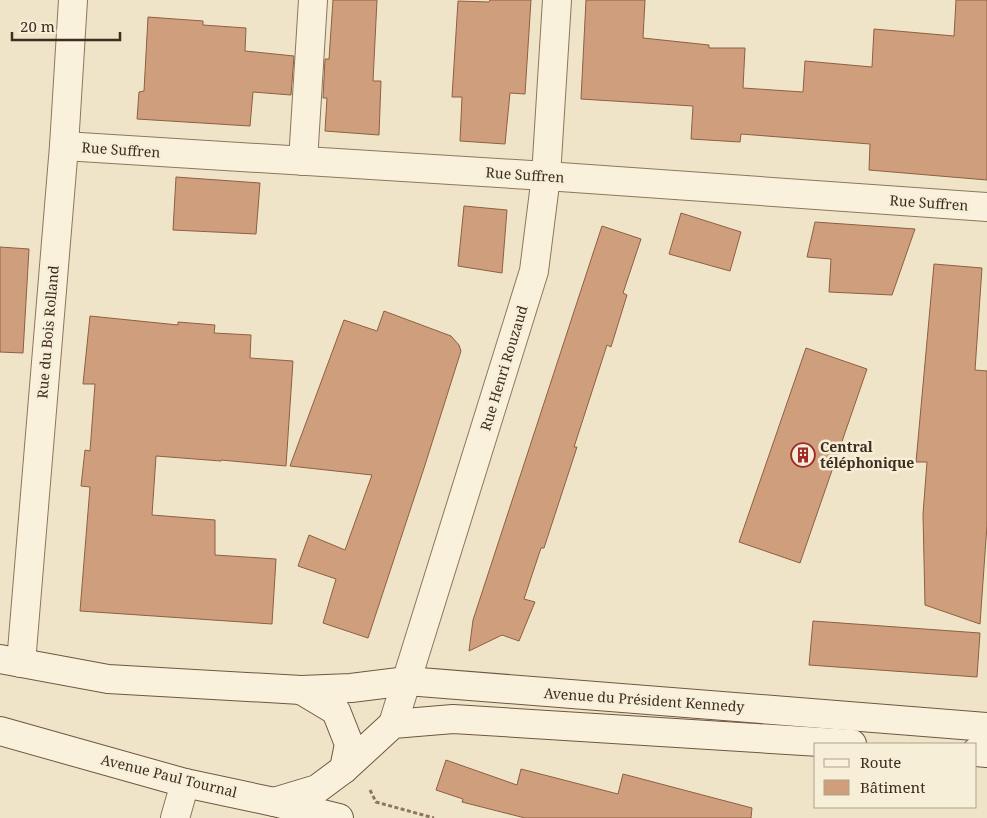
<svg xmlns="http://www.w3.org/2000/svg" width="987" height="818" viewBox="0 0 987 818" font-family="'Noto Serif',serif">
	<rect width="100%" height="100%" fill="#f0e4c8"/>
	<g fill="#cf9f7d" stroke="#8d5f41">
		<polygon points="333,0 377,0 373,81 381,81 379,135 325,131 327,98 323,98 325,59 329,59"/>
		<polygon points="490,0 531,0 525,94 510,93 505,144 460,141 462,97 452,97 458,1 489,2"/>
		<polygon points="586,0 645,0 643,38 709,45 709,48 745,48 743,88 803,92 805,61 872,67 874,29 954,36 956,0 987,0 987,180 869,170 870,144 741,134 740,142 691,139 693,106 581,99"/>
		<polygon points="148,17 203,21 203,25 246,28 245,51 294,56 291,95 253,92 250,126 137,119 139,92 144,91"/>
		<polygon points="176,177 260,183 256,234 173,230"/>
		<polygon points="464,206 507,210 502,273 458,266"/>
		<polygon points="681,213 741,232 730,271 669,254"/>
		<polygon points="815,222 915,229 892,295 829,292 831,259 807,257"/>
		<polygon points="602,226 641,239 623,293 627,295 611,347 607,345 574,447 577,447 544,548 541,548 524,599 535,602 519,641 502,635 469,651 473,620"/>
		<polygon points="0,247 29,249 23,353 0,352"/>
		<polygon points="934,264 982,268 975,370 987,371 987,525 980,624 925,605 923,514 927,462 916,462"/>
		<polygon points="384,311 451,336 459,345 461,351 425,465 368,638 323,623 336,579 298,566 309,535 345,550 372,475 290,466 344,320 377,331"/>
		<polygon points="90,316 178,325 178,322 215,325 214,333 251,335 250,358 293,361 286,466 221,460 221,461 156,456 152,515 215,520 215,555 276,559 272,624 80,611 90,487 81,486 85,450 90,451 95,384 83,384"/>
		<polygon points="806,348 867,369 800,563 739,542"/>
		<polygon points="813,621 980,633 977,677 809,665"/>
		<polygon points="446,760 517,785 521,769 618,794 623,774 752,808 751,818 525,818 462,802 463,799 436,790"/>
	</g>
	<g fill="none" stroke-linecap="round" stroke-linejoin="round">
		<g stroke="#8d765c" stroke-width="30">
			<g id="street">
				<polyline points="64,146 546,176 987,207"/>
				<polyline points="303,161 313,0"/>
				<polyline points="21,663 64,146 73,0"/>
				<polyline points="393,724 534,271 546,176 557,0"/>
				<polyline points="175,818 185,783"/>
			</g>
		</g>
		<g stroke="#6f573f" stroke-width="30">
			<g id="secondary">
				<polyline points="0,659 108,679 301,690 351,688 407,681 987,727"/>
				<polyline points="301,690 336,711 349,744 344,769"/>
				<polyline points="0,731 185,783 274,802 339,818"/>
				<polyline points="976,752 987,753"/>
				<polyline points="274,802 317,789 344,769 393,724 453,719 852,744"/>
			</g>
		</g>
		<polyline stroke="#8d765c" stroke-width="3" stroke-dasharray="4 2.5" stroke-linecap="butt" points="370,790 376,802 434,818"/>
		<use href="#street" stroke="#faf1dc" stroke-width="28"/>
		<use href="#secondary" stroke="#faf1dc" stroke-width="28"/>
	</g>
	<defs>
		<g id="building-ring" transform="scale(1.25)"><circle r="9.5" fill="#f7eed8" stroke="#9e2a2b" stroke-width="1.5"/><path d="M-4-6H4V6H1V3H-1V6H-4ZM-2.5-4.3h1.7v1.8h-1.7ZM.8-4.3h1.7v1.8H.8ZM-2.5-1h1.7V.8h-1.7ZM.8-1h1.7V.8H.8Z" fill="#9e2a2b"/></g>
	</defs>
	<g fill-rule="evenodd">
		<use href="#building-ring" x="803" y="455"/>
	</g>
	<g text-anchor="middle" stroke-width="5" stroke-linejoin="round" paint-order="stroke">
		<g font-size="14" fill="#3d2e20" stroke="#f7eed8">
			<text transform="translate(121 150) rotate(4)" y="5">Rue Suffren</text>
			<text transform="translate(525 175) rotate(4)" y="5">Rue Suffren</text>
			<text transform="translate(929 203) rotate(4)" y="5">Rue Suffren</text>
			<text transform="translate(48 332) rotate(-85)" y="5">Rue du Bois Rolland</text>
			<text transform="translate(504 368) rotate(-73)" y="5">Rue Henri Rouzaud</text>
			<text transform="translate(644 700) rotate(4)" y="5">Avenue du Président Kennedy</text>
			<text transform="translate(169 776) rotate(14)" y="5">Avenue Paul Tournal</text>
		</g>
		<g font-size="14" font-weight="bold" fill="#3d2e20" stroke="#f7eed8" text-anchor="start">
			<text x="820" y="452">Central<tspan x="820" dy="16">téléphonique</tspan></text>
		</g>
	</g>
	<rect x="814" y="743" width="162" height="65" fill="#f7eed8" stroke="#ada18e"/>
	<rect x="824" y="759" width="25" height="8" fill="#faf1dc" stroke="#ada18e"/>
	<text x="860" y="768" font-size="15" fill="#3d2e20">Route</text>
	<rect x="824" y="780" width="25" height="15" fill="#cf9f7d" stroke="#ada18e"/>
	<text x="860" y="793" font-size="15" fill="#3d2e20">Bâtiment</text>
	<path d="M12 32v8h108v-8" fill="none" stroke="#3d2e20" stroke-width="2.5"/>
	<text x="20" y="32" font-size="15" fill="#3d2e20" stroke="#f7eed8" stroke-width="4" paint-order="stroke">20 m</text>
</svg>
